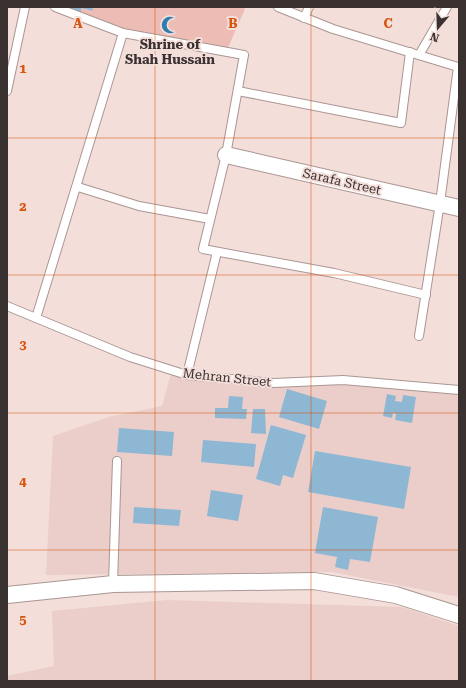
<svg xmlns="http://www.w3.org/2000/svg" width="466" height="688" viewBox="0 0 466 688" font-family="'Roboto Serif',serif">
	<rect width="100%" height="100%" fill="#f3deda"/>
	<g fill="#ebceca">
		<polygon points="172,370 274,383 343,380 459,390 459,597 332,572 46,575 53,436 109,417 162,406"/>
		<polygon points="167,600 402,607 459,626 459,681 7,681 7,676 54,666 52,611"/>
	</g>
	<polygon fill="#edbcb4" points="92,7 241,7 245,9 226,52 123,33 80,16 81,8 92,11"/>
	<g fill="#8eb7d4">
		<polygon points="67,7 92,7 93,11 81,8 81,12"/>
		<polygon points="287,389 327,401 319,429 279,417"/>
		<polygon points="387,394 396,396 395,401 402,402 403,395 416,397 412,423 395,420 396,414 393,413 392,418 383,416"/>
		<polygon points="229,396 243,397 242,409 247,409 246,419 215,418 215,408 228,408"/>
		<polygon points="253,409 265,409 266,434 251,433"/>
		<polygon points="271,425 306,435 293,478 283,475 280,486 256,479"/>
		<polygon points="119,428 174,432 172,456 117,452"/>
		<polygon points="203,440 256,444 254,467 201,462"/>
		<polygon points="315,451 411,467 404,509 308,492"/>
		<polygon points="211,490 243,495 238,521 207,516"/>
		<polygon points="134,507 181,510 179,526 133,523"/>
		<polygon points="323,507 378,517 370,562 350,559 348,570 335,567 337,557 315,553"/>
	</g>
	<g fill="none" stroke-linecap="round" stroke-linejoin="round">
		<g stroke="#aa9693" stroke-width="10">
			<g id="lane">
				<polyline points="55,7 123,33 244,55 226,155 203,249 334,273 426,295"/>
				<polyline points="278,7 333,29 458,67 440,203 419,336"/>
				<polyline points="304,18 309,7"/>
				<polyline points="419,55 447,7"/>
				<polyline points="7,91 25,7"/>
				<polyline points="238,91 401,123 410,52"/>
				<polyline points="78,187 139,206 210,219"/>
				<polyline points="7,306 130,357 187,375 274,383 343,380 459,390"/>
				<polyline points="36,318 123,33"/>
				<polyline points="187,375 217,252"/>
				<polyline points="113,584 117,461"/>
			</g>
		</g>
		<g stroke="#aa9693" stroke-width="18">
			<g id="street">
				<polyline points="226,155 459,208"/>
				<polyline points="7,595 113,584 314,581 396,595 459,615"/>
			</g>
		</g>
		<use href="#lane" stroke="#fff" stroke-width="8"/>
		<use href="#street" stroke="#fff" stroke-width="16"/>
	</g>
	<path fill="none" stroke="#d75510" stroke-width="1" stroke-opacity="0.55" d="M155,7V681M311,7V681M7,138H459M7,275H459M7,413H459M7,550H459"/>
	<defs>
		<g id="mosque-bare" transform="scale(1.38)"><path d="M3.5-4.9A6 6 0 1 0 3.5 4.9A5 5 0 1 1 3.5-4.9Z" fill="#2e7fb0" stroke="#f3deda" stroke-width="2.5" paint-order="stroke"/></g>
	</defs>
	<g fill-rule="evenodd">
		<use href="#mosque-bare" x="170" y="25"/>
	</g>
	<g text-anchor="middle" stroke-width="4" stroke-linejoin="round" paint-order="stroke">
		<g font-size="13" font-weight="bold" fill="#3a3231" stroke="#f3deda">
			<text x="170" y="49">Shrine of<tspan x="170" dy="15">Shah Hussain</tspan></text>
		</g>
		<g font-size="13" fill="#3a3231" stroke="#f3deda">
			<text transform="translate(342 181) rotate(13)" y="5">Sarafa Street</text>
			<text transform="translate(227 377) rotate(6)" y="5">Mehran Street</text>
		</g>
	</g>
	<g font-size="13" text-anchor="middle" font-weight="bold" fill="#d75510" stroke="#f3deda" stroke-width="4" stroke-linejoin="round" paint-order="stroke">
		<text x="78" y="28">A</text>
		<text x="233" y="28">B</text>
		<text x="388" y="28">C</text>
		<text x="23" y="73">1</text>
		<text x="23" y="211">2</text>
		<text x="23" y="349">3</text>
		<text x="23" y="486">4</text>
		<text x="23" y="624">5</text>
	</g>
	<rect width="466" height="688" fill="none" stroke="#3a3231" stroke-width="16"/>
	<g transform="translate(438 28) rotate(199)" stroke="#f3deda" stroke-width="3" paint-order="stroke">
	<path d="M0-3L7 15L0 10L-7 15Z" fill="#3a3231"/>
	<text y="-6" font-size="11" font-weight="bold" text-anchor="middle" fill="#3a3231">N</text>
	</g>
</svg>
